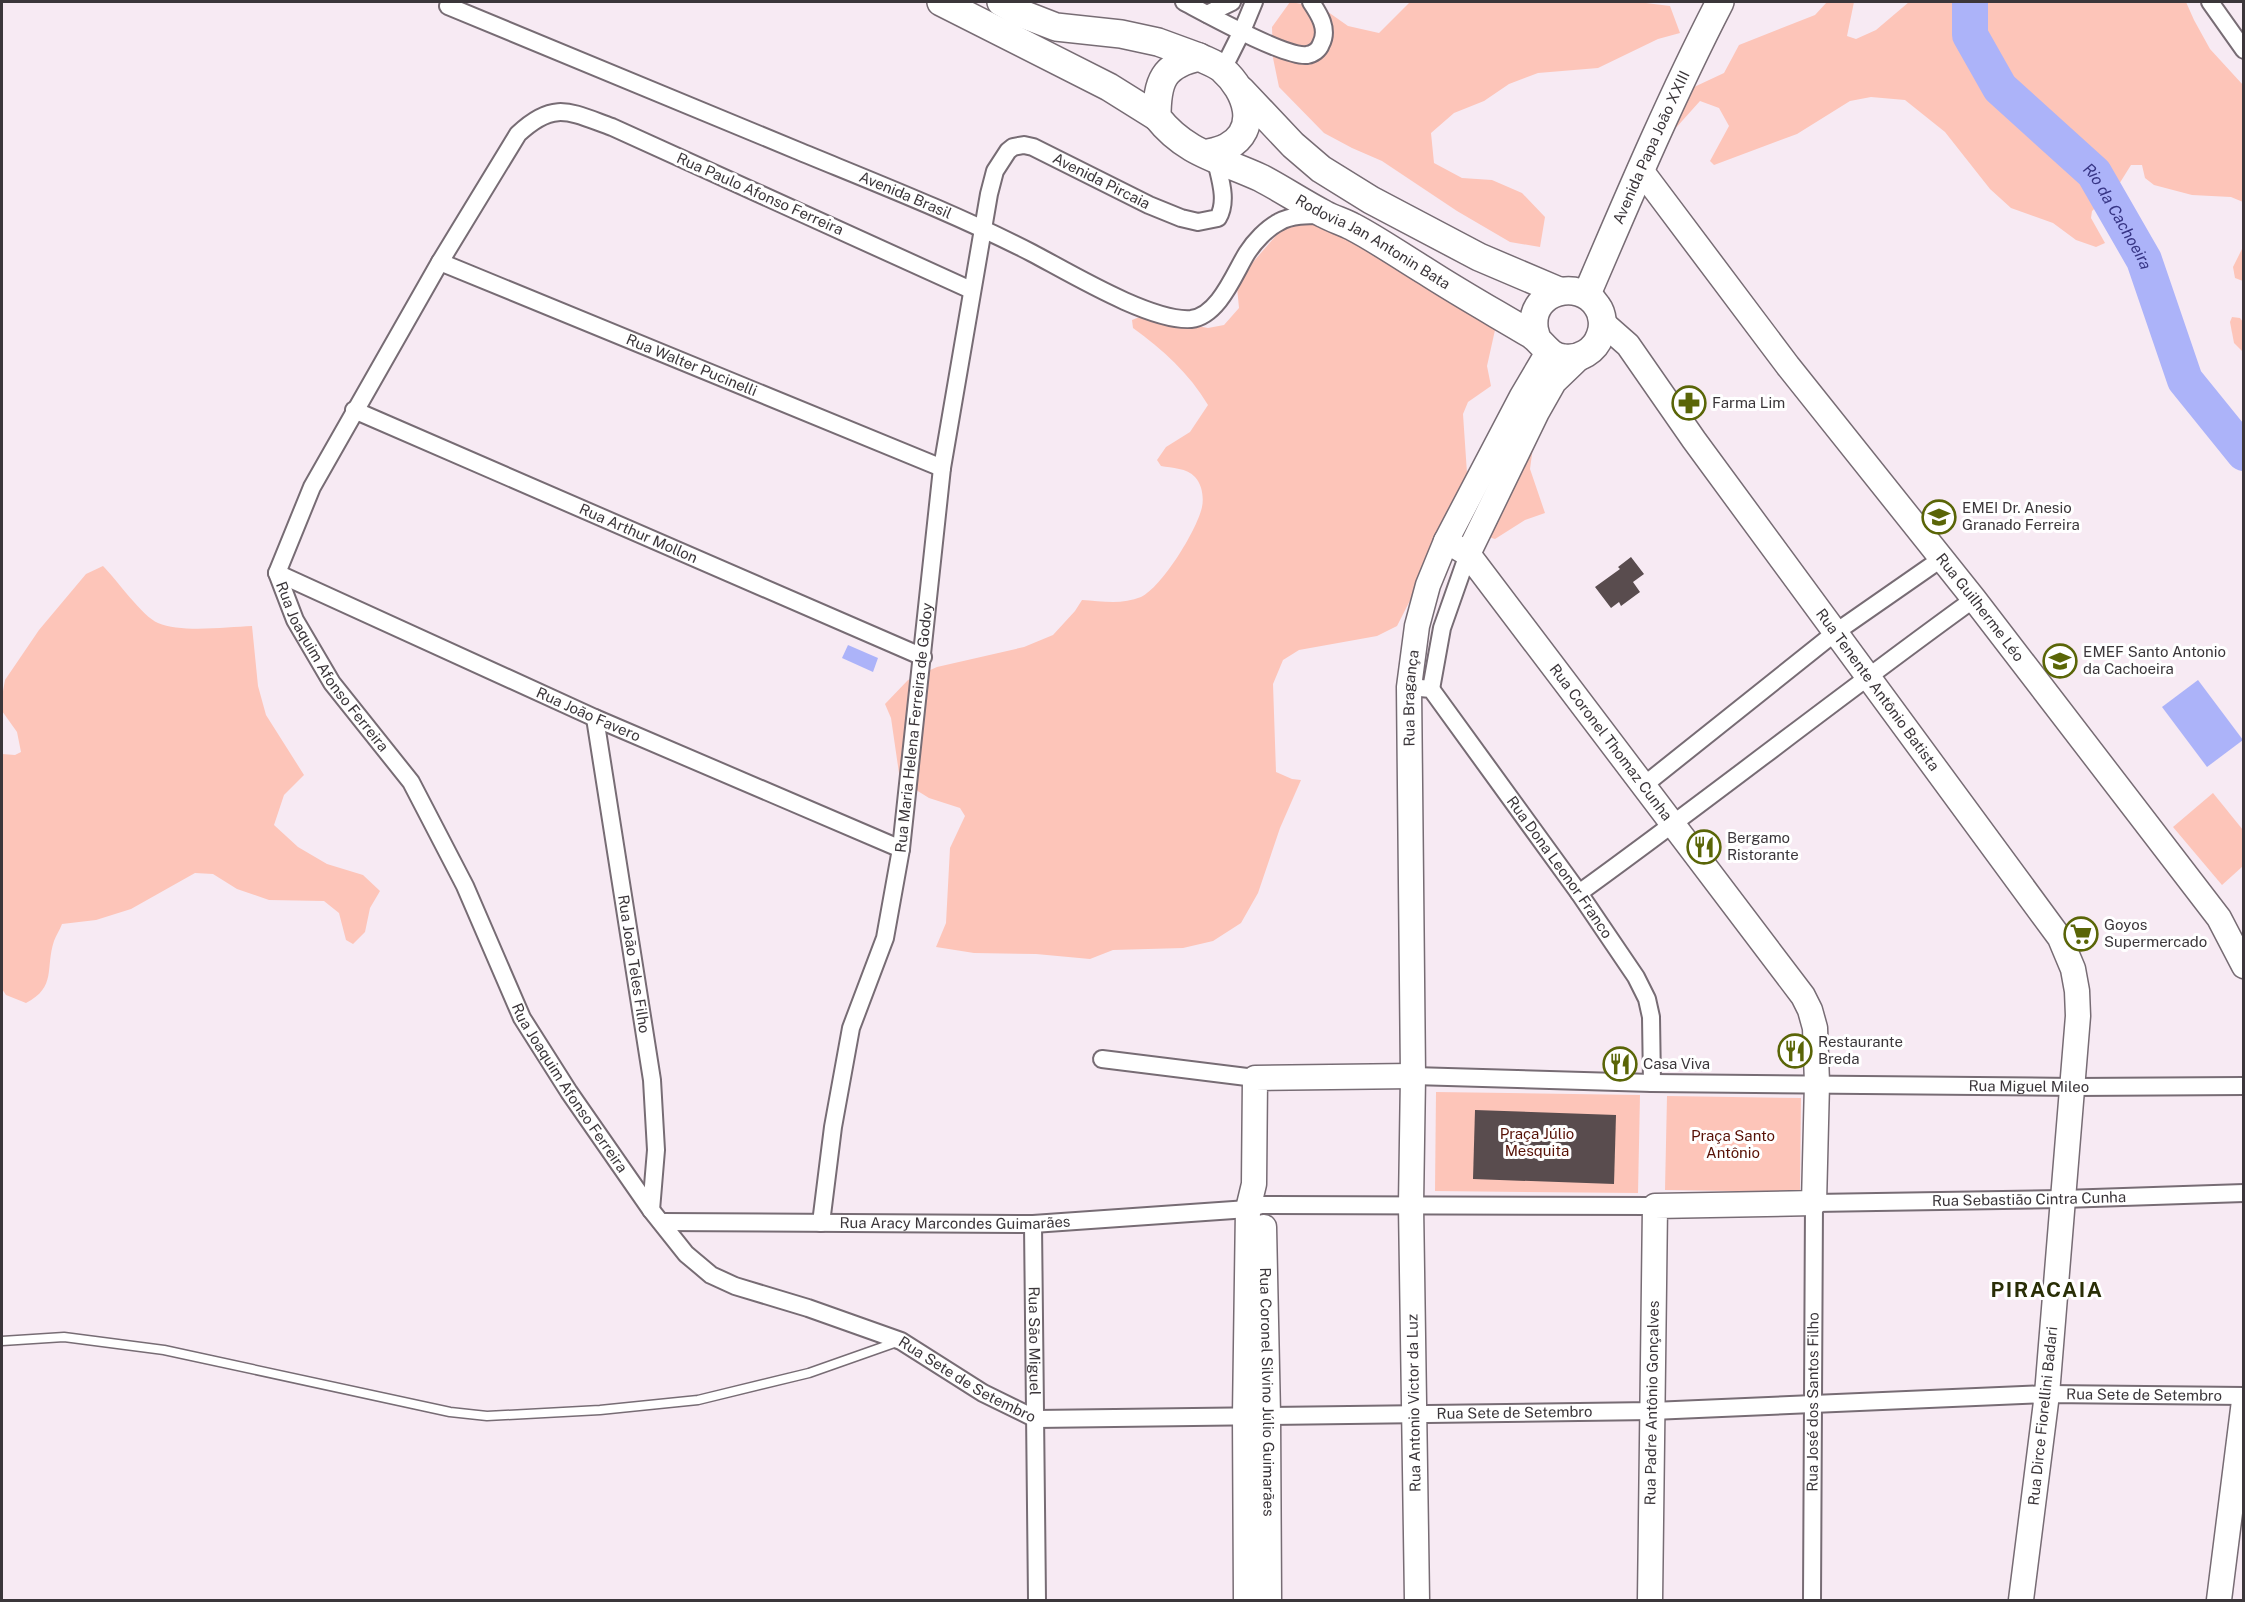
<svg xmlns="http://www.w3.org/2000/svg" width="2245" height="1602" viewBox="0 0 2245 1602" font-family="'Public Sans',sans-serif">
	<rect width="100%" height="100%" fill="#f7eaf3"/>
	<g fill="#fdc5b9">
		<polygon points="1290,2 1321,7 1348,26 1379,33 1410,2 1638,2 1670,6 1680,33 1658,39 1598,68 1538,73 1509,84 1484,101 1454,113 1431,133 1434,163 1462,178 1492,180 1522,193 1545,217 1540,247 1510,242 1457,211 1382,161 1352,148 1324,133 1279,87 1273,58 1272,27"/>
		<polygon points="1827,2 1854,2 1847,36 1856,39 1876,30 1909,2 2186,2 2194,20 2210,49 2243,85 2243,202 2231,197 2192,195 2154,185 2145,178 2142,165 2131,165 2116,189 2092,211 2091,218 2105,243 2096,247 2076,240 2053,223 2011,208 1990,189 1945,132 1905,100 1871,97 1850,101 1797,134 1714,165 1710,161 1729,126 1719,108 1700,101 1674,130 1666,130 1677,95 1724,73 1739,45 1815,15"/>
		<path d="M1319,220L1488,304L1495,330L1487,366L1491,386L1468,402L1463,414L1468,488L1536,424L1530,469L1545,513L1525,520L1495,539L1456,527L1446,530L1397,626L1377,636L1299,650L1283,660L1273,684L1276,772L1292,779L1301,780L1280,828L1258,893L1241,923L1213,941L1183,948L1113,950L1090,959L1036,954L974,953L936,947L946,923L950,848L965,816L960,808L929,798L900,780L891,718L885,704L908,680L937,667L1024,647L1053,635L1075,611L1082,600C1101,601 1122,605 1141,597C1162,587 1197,530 1202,507C1204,498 1202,484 1195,477C1187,468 1172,468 1161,466L1157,460L1166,447L1190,432L1208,405C1189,373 1163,350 1133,328L1132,320L1142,316L1208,328L1224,325L1239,308L1237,287L1240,277L1286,224Z"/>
		<polygon points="2243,247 2243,281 2235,278 2233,267"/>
		<polygon points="2232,317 2240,318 2243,322 2243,352 2234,343 2230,322"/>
		<path d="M103,566C116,579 143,617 158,623C181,633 227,627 252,626L258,686L266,715L304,775L284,795L274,825L298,847L327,864L363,875L380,891L370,908L365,932L353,944L346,940L339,913L324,901L269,900L237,889L213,874L195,873L131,909L96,920L62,924C60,930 56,935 54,941C45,968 57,987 26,1003L6,995L2,989V754L15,755L21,752L17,732L2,711V697L5,680L39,630L86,574Z"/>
		<polygon points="2213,793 2243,830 2243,866 2222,885 2173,827"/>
		<polygon points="1436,1092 1640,1095 1638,1193 1435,1191"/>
		<polygon points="1667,1096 1801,1098 1800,1192 1665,1190"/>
	</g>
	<g fill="#acb3f9">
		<polygon points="848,645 878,658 873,672 842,658"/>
		<polygon points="2198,680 2243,740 2207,767 2162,707"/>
	</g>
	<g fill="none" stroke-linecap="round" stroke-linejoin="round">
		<path stroke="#acb3f9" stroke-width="36" id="s1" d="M1970,2V35L2000,88L2094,173L2144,260L2185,380L2244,453"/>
	</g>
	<g fill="#594c4e">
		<polygon points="1631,557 1644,574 1633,582 1640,592 1621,606 1619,602 1611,608 1595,587 1620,569 1618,567"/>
		<polygon points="1475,1110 1616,1115 1614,1184 1473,1179"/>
	</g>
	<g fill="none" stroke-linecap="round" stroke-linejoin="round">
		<g stroke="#776c74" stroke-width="11">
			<polyline id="lane" points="2,1341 64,1337 164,1350 450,1412 487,1416 600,1410 698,1400 809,1373 897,1342"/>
		</g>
		<g stroke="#776c74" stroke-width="20">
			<g id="street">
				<path d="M1184,2C1205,13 1286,58 1307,55C1313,54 1319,50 1321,44C1329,29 1319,14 1311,2"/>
				<polyline points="2210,2 2244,50"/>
				<path id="s2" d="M448,6C564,54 680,102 796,150C876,183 956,214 1032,253C1070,273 1151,322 1191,319C1219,316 1235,272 1247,253C1254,242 1267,228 1279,222C1291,215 1308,215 1322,215"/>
				<polyline points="1207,14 1232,2"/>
				<polyline points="1223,69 1242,31 1254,2"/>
				<path id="s3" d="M440,262L942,468"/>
				<path id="s4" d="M971,290L612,127C570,112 554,100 518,134L440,262L312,487L277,573L295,620L332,683L411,782L465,886L522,1018L569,1092L651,1210L686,1254L711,1275L735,1286L808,1308L901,1341L983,1393L1036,1419L1652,1411L2047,1394L2244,1396"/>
				<path id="s5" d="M354,410L923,657"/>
				<path id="s6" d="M277,573L595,718L901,849"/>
				<path id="s7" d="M1409,687L1431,689L1579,893L1636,977L1647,999L1651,1017L1652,1083"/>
				<polyline points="1431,689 1442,628 1468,554"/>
				<path id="s8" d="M595,718L652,1080L656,1150L651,1210"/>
				<polyline points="1643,786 1836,632 1941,559"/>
				<path d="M1579,893C1712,797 1841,695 1974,599"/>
				<polyline points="1102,1059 1255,1078"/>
				<path id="s9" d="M1413,1076L1652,1083L2074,1087L2244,1086"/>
				<path id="s10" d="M661,1222L1033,1224L1248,1209L1261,1205L1655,1206"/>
				<path id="s11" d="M821,1223L833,1127L851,1028L885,938L901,849L942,468L989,194L995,171L1008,151L1013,147L1024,145L1033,147L1149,205L1181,218L1198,222L1218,218C1228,201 1220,179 1216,161"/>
				<path id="s12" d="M1033,1224L1037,1600"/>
				<path id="s13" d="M1812,1600L1814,1203L2063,1199L2244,1193"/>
			</g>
		</g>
		<g stroke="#776c74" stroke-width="27">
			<g id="secondary">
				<path id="s14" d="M1640,169L1788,366L1974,599L2219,918L2244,966"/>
				<path id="s15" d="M1603,323L1628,345L1694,440L2060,938L2073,969L2077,991L2078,1016L2047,1394L2021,1600"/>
				<path id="s16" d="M1446,541L1468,554L1803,996L1810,1010L1815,1028L1817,1083L1814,1203L1655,1206L1650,1600"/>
				<polyline points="1468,554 1537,412 1554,382 1580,357"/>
				<path id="s17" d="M1264,1227L1268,1415L1269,1600"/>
				<polyline points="1246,1600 1245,1415 1248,1209 1254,1184 1255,1078 1413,1076"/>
				<path id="s18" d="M1417,1600L1411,1205L1413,1076L1409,687L1417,626L1428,585L1446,541L1522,396L1548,352"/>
				<polyline points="2219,1600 2244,1401"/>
			</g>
		</g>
		<g stroke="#776c74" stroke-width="30">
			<g id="primary">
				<polyline points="941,2 1109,87 1157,117"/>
				<polyline points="1001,2 1020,13 1056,27 1121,34 1158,42 1199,57"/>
				<polyline points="1241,90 1293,145 1321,169 1371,200 1479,257 1559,291"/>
				<path id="s19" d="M1204,154C1212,152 1220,151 1227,147C1260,130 1247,91 1223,70C1217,64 1207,61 1199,57C1163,65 1157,81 1157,117C1186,154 1220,159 1261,178C1282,189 1303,203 1324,214C1333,219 1344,222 1353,227C1378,240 1402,257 1427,272C1461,294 1497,314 1532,335C1543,343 1549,357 1564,358C1579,360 1595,351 1600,336C1604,327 1603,314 1597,306C1579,278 1531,291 1534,326C1534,330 1536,335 1537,339"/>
				<path id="s20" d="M1587,294C1629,196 1671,97 1720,2"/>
			</g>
		</g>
		<use href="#lane" stroke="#fff" stroke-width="8"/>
		<use href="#street" stroke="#fff" stroke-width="16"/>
		<use href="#secondary" stroke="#fff" stroke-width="24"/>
		<use href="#primary" stroke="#fff" stroke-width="27"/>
	</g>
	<defs>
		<g id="pharmacy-ring" transform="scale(1.725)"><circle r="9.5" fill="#fff" stroke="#5a6507" stroke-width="1.5"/><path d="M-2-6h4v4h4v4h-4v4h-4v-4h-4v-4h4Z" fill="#5a6507"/></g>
		<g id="school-ring" transform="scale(1.725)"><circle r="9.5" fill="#fff" stroke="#5a6507" stroke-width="1.5"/><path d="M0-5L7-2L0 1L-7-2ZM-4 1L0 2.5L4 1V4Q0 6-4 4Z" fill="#5a6507"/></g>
		<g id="restaurant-ring" transform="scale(1.725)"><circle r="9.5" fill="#fff" stroke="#5a6507" stroke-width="1.5"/><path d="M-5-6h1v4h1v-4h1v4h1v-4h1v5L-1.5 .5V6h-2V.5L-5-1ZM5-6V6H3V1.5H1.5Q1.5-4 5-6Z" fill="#5a6507"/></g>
		<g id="supermarket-ring" transform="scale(1.725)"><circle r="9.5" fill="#fff" stroke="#5a6507" stroke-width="1.5"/><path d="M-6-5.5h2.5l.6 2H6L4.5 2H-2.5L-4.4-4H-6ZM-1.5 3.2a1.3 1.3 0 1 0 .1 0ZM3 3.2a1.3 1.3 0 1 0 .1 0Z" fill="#5a6507"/></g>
	</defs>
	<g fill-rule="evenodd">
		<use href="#pharmacy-ring" x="1689" y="403"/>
		<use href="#school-ring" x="1939" y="517"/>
		<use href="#school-ring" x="2060" y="661"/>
		<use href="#restaurant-ring" x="1704" y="847"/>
		<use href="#supermarket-ring" x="2081" y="934"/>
		<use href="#restaurant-ring" x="1795" y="1051"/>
		<use href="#restaurant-ring" x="1620" y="1064"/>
	</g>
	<g text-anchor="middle" stroke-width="6" stroke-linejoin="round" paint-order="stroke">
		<g font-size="15" fill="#3b363a" stroke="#fff">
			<text dy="5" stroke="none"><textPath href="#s20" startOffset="160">Avenida Papa João XXIII</textPath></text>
			<text dy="5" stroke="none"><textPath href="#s11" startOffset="1196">Avenida Pircaia</textPath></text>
			<text transform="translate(760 194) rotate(24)" y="5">Rua Paulo Afonso Ferreira</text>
			<text dy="5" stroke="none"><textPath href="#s2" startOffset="495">Avenida Brasil</textPath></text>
			<text dy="5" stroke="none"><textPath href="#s19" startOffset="477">Rodovia Jan Antonin Bata</textPath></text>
			<text dy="5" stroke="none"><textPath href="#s3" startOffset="272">Rua Walter Pucinelli</textPath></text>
			<text dy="5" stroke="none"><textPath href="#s5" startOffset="310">Rua Arthur Mollon</textPath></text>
			<text dy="5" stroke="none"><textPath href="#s14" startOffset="555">Rua Guilherme Léo</textPath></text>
			<text dy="5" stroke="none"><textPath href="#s4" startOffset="1108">Rua Joaquim Afonso Ferreira</textPath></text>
			<text dy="5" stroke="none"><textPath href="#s15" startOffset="459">Rua Tenente Antônio Batista</textPath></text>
			<text dy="5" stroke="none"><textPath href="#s18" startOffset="902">Rua Bragança</textPath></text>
			<text dy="5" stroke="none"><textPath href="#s6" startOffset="342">Rua João Favero</textPath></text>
			<text dy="5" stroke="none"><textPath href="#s11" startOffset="506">Rua Maria Helena Ferreira de Godoy</textPath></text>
			<text dy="5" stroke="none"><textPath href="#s16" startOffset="262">Rua Coronel Thomaz Cunha</textPath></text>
			<text dy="5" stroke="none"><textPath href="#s7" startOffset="242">Rua Dona Leonor Franco</textPath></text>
			<text dy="5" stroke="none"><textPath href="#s8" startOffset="249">Rua João Teles Filho</textPath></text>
			<text dy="5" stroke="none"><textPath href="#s9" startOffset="616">Rua Miguel Mileo</textPath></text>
			<text dy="5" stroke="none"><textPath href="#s4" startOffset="1594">Rua Joaquim Afonso Ferreira</textPath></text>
			<text dy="5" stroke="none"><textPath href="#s13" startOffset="612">Rua Sebastião Cintra Cunha</textPath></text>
			<text dy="5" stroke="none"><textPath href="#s10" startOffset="294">Rua Aracy Marcondes Guimarães</textPath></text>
			<text dy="5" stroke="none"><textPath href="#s12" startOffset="117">Rua São Miguel</textPath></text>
			<text dy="5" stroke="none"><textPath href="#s4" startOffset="2108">Rua Sete de Setembro</textPath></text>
			<text dy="5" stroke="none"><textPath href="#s17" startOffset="165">Rua Coronel Silvino Júlio Guimarães</textPath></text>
			<text dy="5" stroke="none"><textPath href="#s4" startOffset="3296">Rua Sete de Setembro</textPath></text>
			<text dy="5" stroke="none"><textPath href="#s13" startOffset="198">Rua José dos Santos Filho</textPath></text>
			<text transform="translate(1414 1403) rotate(-91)" y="5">Rua Antonio Victor da Luz</text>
			<text transform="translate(1652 1403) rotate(-89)" y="5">Rua Padre Antônio Gonçalves</text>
			<text dy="5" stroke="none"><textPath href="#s4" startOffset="2666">Rua Sete de Setembro</textPath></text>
			<text transform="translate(2043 1416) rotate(-84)" y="5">Rua Dirce Fiorellini Badari</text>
		</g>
		<g font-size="15" fill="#3b363a" stroke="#fff" text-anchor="start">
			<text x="1712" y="408">Farma Lim</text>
			<text x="1962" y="513">EMEI Dr. Anesio<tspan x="1962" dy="17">Granado Ferreira</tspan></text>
			<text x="2083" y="657">EMEF Santo Antonio<tspan x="2083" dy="17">da Cachoeira</tspan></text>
			<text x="1727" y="843">Bergamo<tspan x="1727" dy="17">Ristorante</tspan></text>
			<text x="2104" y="930">Goyos<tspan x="2104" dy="17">Supermercado</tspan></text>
			<text x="1818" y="1047">Restaurante<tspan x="1818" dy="17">Breda</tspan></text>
			<text x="1643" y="1069">Casa Viva</text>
		</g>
		<g font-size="15" fill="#581207" stroke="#fff">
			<text x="1537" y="1139">Praça Júlio<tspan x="1537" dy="17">Mesquita</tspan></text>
			<text x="1733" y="1141">Praça Santo<tspan x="1733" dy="17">Antônio</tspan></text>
		</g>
		<g font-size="16" font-style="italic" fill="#373585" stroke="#fff">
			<text dy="6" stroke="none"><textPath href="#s1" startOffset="270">Rio da Cachoeira</textPath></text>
		</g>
		<g font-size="21" font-weight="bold" letter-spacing="1.5" fill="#292e06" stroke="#fff">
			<text x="2047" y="1297">PIRACAIA</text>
		</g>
	</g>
	<rect width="2245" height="1602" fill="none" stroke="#3b363a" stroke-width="6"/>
</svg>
